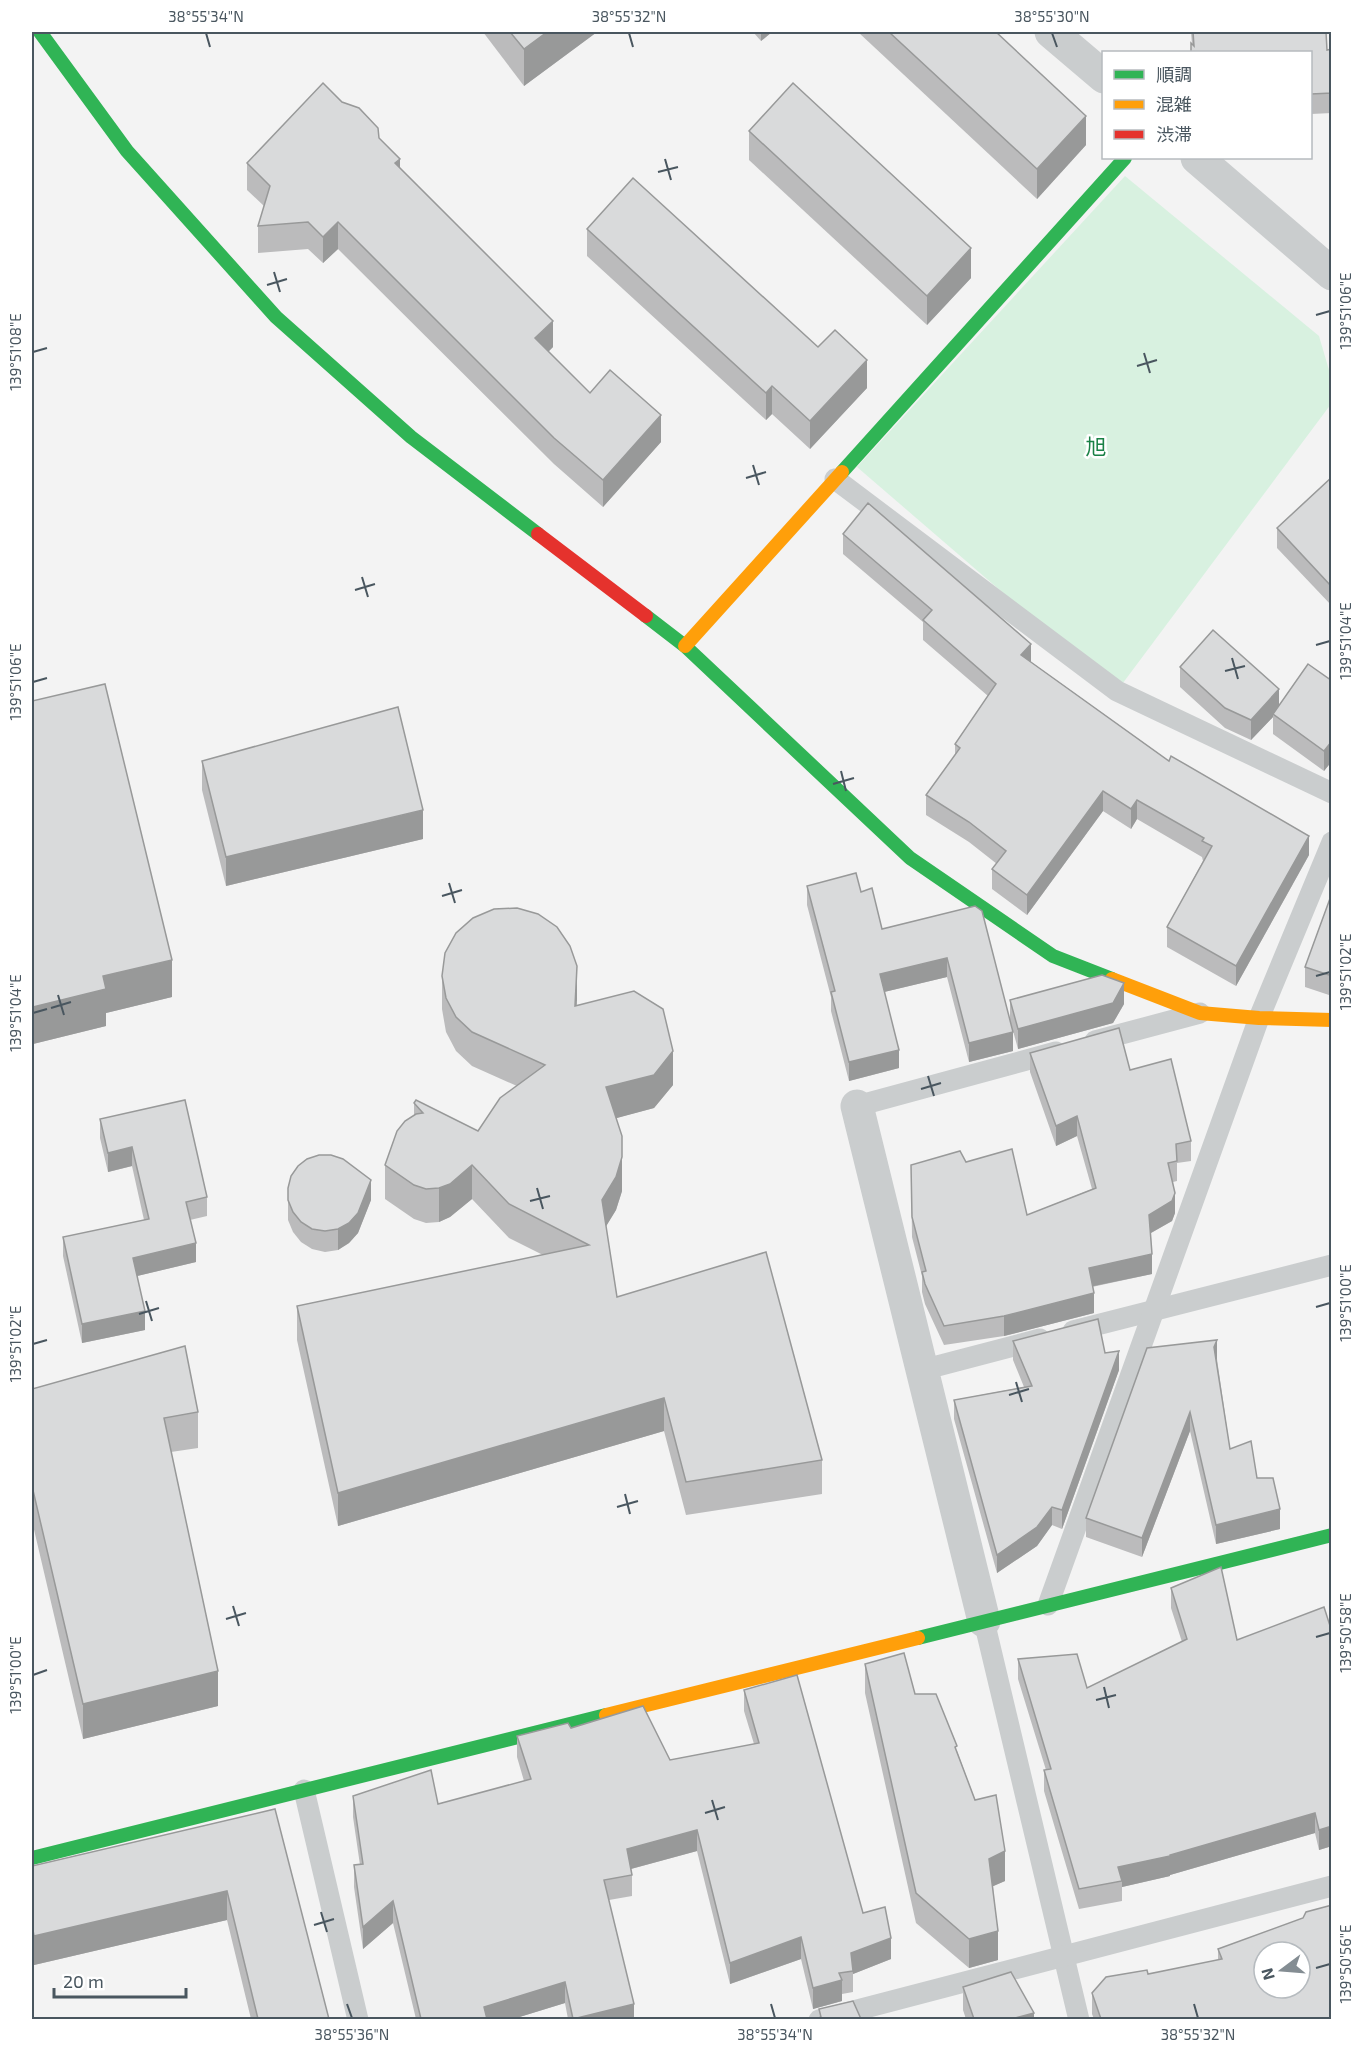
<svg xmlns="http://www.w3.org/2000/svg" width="1363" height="2051" viewBox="0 0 1363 2051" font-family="'Exo 2','Noto Sans JP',sans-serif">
	<rect width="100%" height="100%" fill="#f3f3f3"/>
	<polygon fill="#d8f1e0" points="1125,176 1319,336 1331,377 1331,404 1117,691 857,467"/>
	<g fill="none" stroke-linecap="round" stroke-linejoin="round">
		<g stroke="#cacdce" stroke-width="21">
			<polyline points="835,479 1117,691 1332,793"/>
			<polyline points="1095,1041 1200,1013"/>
			<polyline points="857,1106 1056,1052"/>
			<polyline points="1073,1331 1332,1265"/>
			<polyline points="922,1370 1040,1339"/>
			<polyline points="1048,1605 1259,1018 1332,842"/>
			<polyline points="984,1621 1079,2020"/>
			<polyline points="304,1790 358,2020"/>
			<polyline points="819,2020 1332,1886"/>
		</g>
		<g stroke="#cacdce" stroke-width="33">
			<polyline points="1051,32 1104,77"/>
			<polyline points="1197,158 1332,274"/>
			<polyline points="857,1106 984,1621"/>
		</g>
		<g stroke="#30b455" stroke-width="14">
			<polyline points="40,32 127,151 276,317 411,437 538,534"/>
			<polyline points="842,472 1125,158"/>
			<polyline points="646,616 685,646 910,858 1053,956 1112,979"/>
			<polyline points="918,1638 1332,1535"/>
			<polyline points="32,1858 606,1715"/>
		</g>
		<g stroke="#ff9f0a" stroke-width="14">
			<polyline points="685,646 842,472"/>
			<polyline points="1112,979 1200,1013 1259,1018 1332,1020"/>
			<polyline points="606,1715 918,1638"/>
		</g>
		<polyline stroke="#e5322d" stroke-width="14" points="538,534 646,616"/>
	</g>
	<g fill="#bbbbbc">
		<polygon points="483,32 597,32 524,86"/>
		<polygon points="753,32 772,32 761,41"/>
		<polygon points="858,32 996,32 1086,145 1037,199"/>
		<polygon points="1191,32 1326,32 1327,50 1332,49 1332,113 1311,114 1311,52 1191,52 1192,44"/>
		<polygon points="749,131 971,278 927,325 749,160"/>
		<polygon points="379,138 400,168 553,347 548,352 590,393 661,442 603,507 554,464 338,249 323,263 308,249 258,253 258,226 264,206 247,190 247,163"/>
		<polygon points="587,229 818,347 867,388 810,449 772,414 766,420 587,256"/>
		<polygon points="1332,477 1332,606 1277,548 1277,528"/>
		<polygon points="843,534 1031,662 1169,761 1309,855 1236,986 1167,947 1167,927 1203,861 1202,857 1137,819 1131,829 1103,811 1027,915 992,889 992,869 997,864 969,842 926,815 926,795 955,755 955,744 988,696 923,640 923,622 843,554"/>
		<polygon points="1180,667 1279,704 1332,681 1332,761 1324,771 1273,734 1273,717 1251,740 1225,728 1180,687"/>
		<polygon points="32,701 172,997 106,1013 106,1026 33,1044 32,1037"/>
		<polygon points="202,761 423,839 226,886 202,790"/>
		<polygon points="807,886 861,892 882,929 975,906 1013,1051 969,1062 947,977 884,992 899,1068 849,1081 831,1011 831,997 807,905"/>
		<polygon points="1332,893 1332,996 1305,987 1305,967"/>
		<polygon points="442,976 577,1006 673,1085 654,1108 616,1118 622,1191 616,1210 606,1226 617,1297 822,1460 822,1494 686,1515 664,1431 338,1526 297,1340 297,1306 543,1255 509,1238 472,1199 450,1217 439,1222 426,1223 414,1219 385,1199 385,1165 414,1116 414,1103 478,1131 517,1086 472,1066 456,1051 446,1032 442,1009"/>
		<polygon points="1010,1000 1124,1004 1113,1023 1018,1049 1010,1020"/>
		<polygon points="1030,1053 1130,1070 1191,1141 1191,1161 1177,1163 1177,1181 1173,1182 1175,1213 1172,1221 1151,1233 1152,1274 1092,1287 1094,1313 1004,1336 944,1345 925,1304 922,1292 922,1276 912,1237 911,1165 966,1162 1027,1215 1092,1189 1077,1136 1056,1146 1030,1072"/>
		<polygon points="100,1119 207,1197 207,1216 190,1220 196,1262 137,1276 145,1330 82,1343 63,1256 63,1237 144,1220 132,1166 108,1172 100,1138"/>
		<polygon points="288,1188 371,1200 358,1233 349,1243 338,1250 325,1252 312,1249 301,1242 293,1232 288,1220"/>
		<polygon points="1013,1341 1105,1353 1119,1370 1062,1529 1052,1525 1037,1546 997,1573 954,1419 954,1400 1024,1387 1013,1360"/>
		<polygon points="1217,1359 1230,1449 1257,1478 1280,1529 1216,1544 1190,1431 1142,1557 1086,1537 1086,1518"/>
		<polygon points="32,1389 198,1412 198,1448 171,1452 218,1706 83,1739 32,1521"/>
		<polygon points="1171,1588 1237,1640 1332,1632 1332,1846 1319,1850 1315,1833 1170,1875 1170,1876 1122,1887 1122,1901 1079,1909 1044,1791 1044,1770 1046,1770 1018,1679 1018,1659 1087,1688 1182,1642 1171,1608"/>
		<polygon points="865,1664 915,1694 957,1751 1005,1881 993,1886 998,1960 969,1968 916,1923 865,1693"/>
		<polygon points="744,1690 863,1913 891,1959 853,1974 853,1992 842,1994 842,2001 813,2009 801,1959 730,1984 697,1851 631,1869 632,1875 632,1896 609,1900 634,2019 568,2019 565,2003 513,2019 416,2019 393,1923 363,1949 354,1887 354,1865 360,1865 353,1817 353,1796 438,1804 524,1781 517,1757 517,1736 571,1728 670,1760 754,1744 744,1711"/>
		<polygon points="275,1809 329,2019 251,2019 227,1920 34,1965 32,1954 32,1866"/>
		<polygon points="1303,1918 1332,2019 1094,2019 1092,2014 1092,1993 1148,1974 1218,1960 1218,1949"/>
		<polygon points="963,1987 1034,2019 966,2019 963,2010"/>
	</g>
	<g fill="#989999">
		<polygon points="547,32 597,32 524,86 524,49"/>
		<polygon points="761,32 772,32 761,41"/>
		<polygon points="1086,116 1086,145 1037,199 1037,169"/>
		<polygon points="400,159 400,185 395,163"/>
		<polygon points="338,222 338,249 323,263 323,237"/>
		<polygon points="971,248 971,278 927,325 927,296"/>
		<polygon points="553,321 553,347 535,365 535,338"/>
		<polygon points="867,360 867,388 810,449 810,421"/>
		<polygon points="772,386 772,414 766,420 766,393"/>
		<polygon points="661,415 661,442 603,507 603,480"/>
		<polygon points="1031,644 1031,663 1021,655"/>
		<polygon points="1279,689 1279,709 1273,714 1273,717 1251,740 1251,720"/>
		<polygon points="1332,741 1332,761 1324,771 1324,751"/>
		<polygon points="1103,791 1103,811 1027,915 1027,895"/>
		<polygon points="1137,800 1137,819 1131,829 1131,809"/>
		<polygon points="423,810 423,839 226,886 226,857"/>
		<polygon points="1309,836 1309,855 1236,986 1236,966"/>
		<polygon points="947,958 947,977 880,993 880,974"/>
		<polygon points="172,960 172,997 106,1013 106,1026 33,1044 33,1007 103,976"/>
		<polygon points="577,966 577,1000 575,1040 575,1006"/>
		<polygon points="1124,983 1124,1004 1113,1023 1018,1049 1018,1029"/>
		<polygon points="1013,1032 1013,1051 969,1062 969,1043"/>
		<polygon points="899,1050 899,1068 849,1081 849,1062"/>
		<polygon points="673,1051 673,1085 654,1108 606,1121 606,1087"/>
		<polygon points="1077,1116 1077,1136 1056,1146 1056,1126"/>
		<polygon points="622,1136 622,1191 616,1210 602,1233 602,1200"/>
		<polygon points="132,1147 132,1166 108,1172 108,1153"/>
		<polygon points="472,1165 472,1199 450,1217 439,1222 439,1188"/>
		<polygon points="371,1180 371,1200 358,1233 349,1243 338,1250 338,1229"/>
		<polygon points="1175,1193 1175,1213 1172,1221 1149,1234 1149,1215"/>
		<polygon points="196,1243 196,1262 133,1277 133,1258"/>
		<polygon points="1152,1254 1152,1274 1089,1287 1089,1268"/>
		<polygon points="1094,1293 1094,1313 1004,1336 1004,1316"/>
		<polygon points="145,1311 145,1330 82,1343 82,1324"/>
		<polygon points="1217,1340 1217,1359 1214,1366 1214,1347"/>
		<polygon points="1119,1351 1119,1370 1062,1529 1062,1510"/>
		<polygon points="664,1398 664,1431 338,1526 338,1493"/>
		<polygon points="1190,1412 1190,1431 1142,1557 1142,1538"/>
		<polygon points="1052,1507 1052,1525 1037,1546 997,1573 997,1555"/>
		<polygon points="1280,1509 1280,1529 1216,1544 1216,1525"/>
		<polygon points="218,1671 218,1706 83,1739 83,1704"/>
		<polygon points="1315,1813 1315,1833 1170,1875 1170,1876 1122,1887 1122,1881 1118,1867 1170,1855"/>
		<polygon points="1332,1826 1332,1846 1319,1850 1319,1830"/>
		<polygon points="697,1830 697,1851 627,1870 627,1849"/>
		<polygon points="1005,1851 1005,1881 989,1888 989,1859"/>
		<polygon points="227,1891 227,1920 34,1965 34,1936"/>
		<polygon points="393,1901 393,1923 363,1949 363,1927"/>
		<polygon points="998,1931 998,1960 969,1968 969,1939"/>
		<polygon points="801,1937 801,1959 730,1984 730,1963"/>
		<polygon points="891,1938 891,1959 853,1974 851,1953"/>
		<polygon points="842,1980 842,2001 813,2009 813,1988"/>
		<polygon points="565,1982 565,2003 513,2019 484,2019 484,2007"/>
		<polygon points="634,2004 634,2019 573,2019"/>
		<polygon points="1034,2013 1034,2019 1010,2019"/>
	</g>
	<g fill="#d9dadb" stroke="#989999" stroke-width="1.5" fill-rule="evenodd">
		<polygon points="510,32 547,32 524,49"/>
		<polygon points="889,32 996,32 1086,116 1037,169"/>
		<polygon points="1193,32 1326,32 1327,50 1332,49 1332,93 1311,94 1311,52 1191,52 1191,43 1194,46"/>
		<polygon points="323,83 342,102 359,108 378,128 379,138 400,159 395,163 553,321 535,338 590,393 610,370 661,415 603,480 554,438 338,222 323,237 308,222 258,226 270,186 247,163"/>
		<polygon points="793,83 971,248 927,296 749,131"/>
		<polygon points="633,178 818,347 835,330 867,360 810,421 772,386 766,393 587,229"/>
		<polygon points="1332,477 1332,587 1277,528"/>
		<polygon points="868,503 1031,644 1021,655 1169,761 1171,756 1309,836 1236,966 1167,927 1212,846 1202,841 1204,838 1137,800 1131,809 1103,791 1027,895 992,869 1006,851 969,822 926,795 960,748 955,744 996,684 923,620 932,610 843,534"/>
		<polygon points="1213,630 1279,689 1251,720 1225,708 1180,667"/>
		<polygon points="1308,664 1332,681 1332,741 1324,751 1273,714"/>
		<polygon points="105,684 172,960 103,976 106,989 33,1007 32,1000 32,701"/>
		<polygon points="398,707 423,810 226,857 202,761"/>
		<polygon points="856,873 861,892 872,888 882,929 975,906 982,911 1013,1032 969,1043 947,958 880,974 899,1050 849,1062 831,992 835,991 807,886"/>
		<polygon points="1332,893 1332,976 1305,967"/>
		<polygon points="517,908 538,914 557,927 570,946 577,966 575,1006 634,991 663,1009 673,1051 654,1075 606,1087 622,1136 622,1157 616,1177 602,1200 617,1297 766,1252 822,1460 686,1482 664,1398 338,1493 297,1306 589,1245 509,1204 472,1165 450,1184 439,1188 426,1189 414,1185 385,1165 397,1131 405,1121 416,1114 423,1113 414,1103 416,1100 478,1131 500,1098 545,1065 472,1032 456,1017 446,998 442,976 445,953 456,933 473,918 494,909"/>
		<polygon points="1102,975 1124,983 1113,1003 1018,1029 1010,1000"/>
		<polygon points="1119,1028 1130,1070 1171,1059 1191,1141 1176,1144 1177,1161 1168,1163 1175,1193 1172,1201 1149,1215 1152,1254 1089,1268 1094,1293 1004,1316 944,1326 925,1284 922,1272 926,1271 912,1217 911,1165 960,1151 966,1162 1012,1149 1027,1215 1096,1188 1077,1116 1056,1126 1030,1053"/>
		<polygon points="185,1100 207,1197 186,1202 196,1243 133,1258 145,1311 82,1324 63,1237 149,1219 132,1147 108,1153 100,1119"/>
		<polygon points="319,1155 331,1155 343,1159 371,1180 358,1213 349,1223 338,1229 325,1231 312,1229 301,1222 293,1212 288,1200 288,1188 291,1176 298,1166 307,1159"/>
		<polygon points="1098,1319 1105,1353 1119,1351 1062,1510 1052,1507 1037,1527 997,1555 954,1400 1032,1386 1013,1341"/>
		<polygon points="1217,1340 1214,1347 1230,1449 1251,1441 1257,1478 1273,1478 1280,1509 1216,1525 1190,1412 1142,1538 1086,1518 1147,1348"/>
		<polygon points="185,1346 198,1412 164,1418 218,1671 83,1704 32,1486 32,1389"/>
		<polygon points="1221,1567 1237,1640 1324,1607 1332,1632 1332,1826 1319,1830 1315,1813 1170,1855 1170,1856 1118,1867 1122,1881 1079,1889 1044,1770 1051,1769 1018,1659 1077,1654 1087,1688 1187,1639 1171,1588"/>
		<polygon points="904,1653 915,1694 936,1694 957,1746 955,1747 975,1800 996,1795 1005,1851 989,1859 998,1931 969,1939 916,1893 865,1664"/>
		<polygon points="797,1675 863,1913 885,1907 891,1938 851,1953 853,1971 839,1973 842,1980 813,1988 801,1937 730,1963 697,1830 627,1849 632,1875 604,1880 634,2004 573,2019 565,1982 484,2007 487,2019 421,2019 393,1901 363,1927 354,1865 363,1864 353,1796 431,1770 438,1804 531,1779 517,1736 568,1723 571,1728 643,1706 670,1760 759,1743 744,1690"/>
		<polygon points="275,1809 329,2019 258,2019 227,1891 34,1936 32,1925 32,1866"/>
		<path d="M1332,1905V2019H1101L1092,1993L1106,1977L1147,1970L1148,1974L1222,1959L1218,1949L1303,1918L1306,1912ZM1264,1952H1300V1988H1264Z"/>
		<polygon points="1011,1972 1034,2013 1011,2019 974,2019 963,1987"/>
		<polygon points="853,2001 861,2019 818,2019 818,2018 821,2017 819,2009"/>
	</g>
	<path fill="none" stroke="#49565f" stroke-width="2" d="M206,33L210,47M629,33L633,47M1052,33L1057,47M665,159L671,180M658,172L678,167M274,272L280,292M267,285L287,279M1316,315L1330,311M33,352L47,348M1144,353L1150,373M1137,366L1157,360M753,465L759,485M746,478L766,472M362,577L368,597M355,590L375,584M1316,645L1330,641M1232,658L1238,679M1225,671L1245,666M33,682L47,678M841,771L846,791M833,784L854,778M449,883L455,903M442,896L462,890M1316,976L1330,972M58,995L64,1015M51,1008L71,1002M33,1013L47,1009M928,1076L934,1096M921,1089L941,1083M537,1188L543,1209M530,1201L550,1196M146,1301L152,1321M1316,1307L1330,1303M139,1314L159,1308M33,1344L47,1340M1016,1382L1022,1402M1009,1395L1029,1389M625,1494L630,1514M617,1507L638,1501M233,1606L239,1626M226,1619L246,1613M1316,1637L1330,1633M33,1675L47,1670M1104,1687L1109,1708M1096,1700L1116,1695M712,1800L718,1820M705,1813L725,1807M321,1912L327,1932M314,1925L334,1919M1316,1968L1330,1964M347,2004L352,2018M771,2004L775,2018M1194,2004L1198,2018"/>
	<g text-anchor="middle" stroke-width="5" stroke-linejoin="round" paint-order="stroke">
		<g font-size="21" fill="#1a8146" stroke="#fff">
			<text x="1096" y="454">旭</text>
		</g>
	</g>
	<rect width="1363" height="2051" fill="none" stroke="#ffffff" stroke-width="66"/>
	<rect x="1102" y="51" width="210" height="108" fill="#ffffff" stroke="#b6bbbf" stroke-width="1.5"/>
	<rect x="1114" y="70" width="30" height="9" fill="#30b455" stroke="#b6bbbf" stroke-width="1.5"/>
	<text x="1156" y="81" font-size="18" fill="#49565f">順調</text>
	<rect x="1114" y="100" width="30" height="9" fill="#ff9f0a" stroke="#b6bbbf" stroke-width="1.5"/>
	<text x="1156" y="111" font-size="18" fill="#49565f">混雑</text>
	<rect x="1114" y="130" width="30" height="9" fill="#e5322d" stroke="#b6bbbf" stroke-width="1.5"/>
	<text x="1156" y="141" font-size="18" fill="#49565f">渋滞</text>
	<g transform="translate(1282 1970) rotate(254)"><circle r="28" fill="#ffffff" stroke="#b6bbbf" stroke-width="1.5"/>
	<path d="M0-4.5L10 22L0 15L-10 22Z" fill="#848d93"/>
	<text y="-9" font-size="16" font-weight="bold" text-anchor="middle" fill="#49565f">N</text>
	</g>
	<path d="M54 1988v9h132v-9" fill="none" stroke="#49565f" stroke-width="3"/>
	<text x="63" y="1988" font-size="18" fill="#49565f" stroke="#ffffff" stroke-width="4.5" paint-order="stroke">20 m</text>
	<rect x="33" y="33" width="1297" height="1985" fill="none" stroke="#49565f" stroke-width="2"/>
	<g font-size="15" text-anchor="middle" fill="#49565f">
		<text x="206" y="22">38°55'34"N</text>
		<text x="629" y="22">38°55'32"N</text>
		<text x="1052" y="22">38°55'30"N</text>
		<text transform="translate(1346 311) rotate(-90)" y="5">139°51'06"E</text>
		<text transform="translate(16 352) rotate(-90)" y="5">139°51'08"E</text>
		<text transform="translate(1346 641) rotate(-90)" y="5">139°51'04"E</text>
		<text transform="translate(16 682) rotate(-90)" y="5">139°51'06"E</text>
		<text transform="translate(1346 972) rotate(-90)" y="5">139°51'02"E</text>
		<text transform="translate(16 1013) rotate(-90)" y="5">139°51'04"E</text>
		<text transform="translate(1346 1303) rotate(-90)" y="5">139°51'00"E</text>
		<text transform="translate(16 1344) rotate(-90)" y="5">139°51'02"E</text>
		<text transform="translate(1346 1633) rotate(-90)" y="5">139°50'58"E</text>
		<text transform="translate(16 1675) rotate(-90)" y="5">139°51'00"E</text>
		<text transform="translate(1346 1964) rotate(-90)" y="5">139°50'56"E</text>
		<text x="352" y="2040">38°55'36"N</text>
		<text x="775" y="2040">38°55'34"N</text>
		<text x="1198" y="2040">38°55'32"N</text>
	</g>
</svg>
